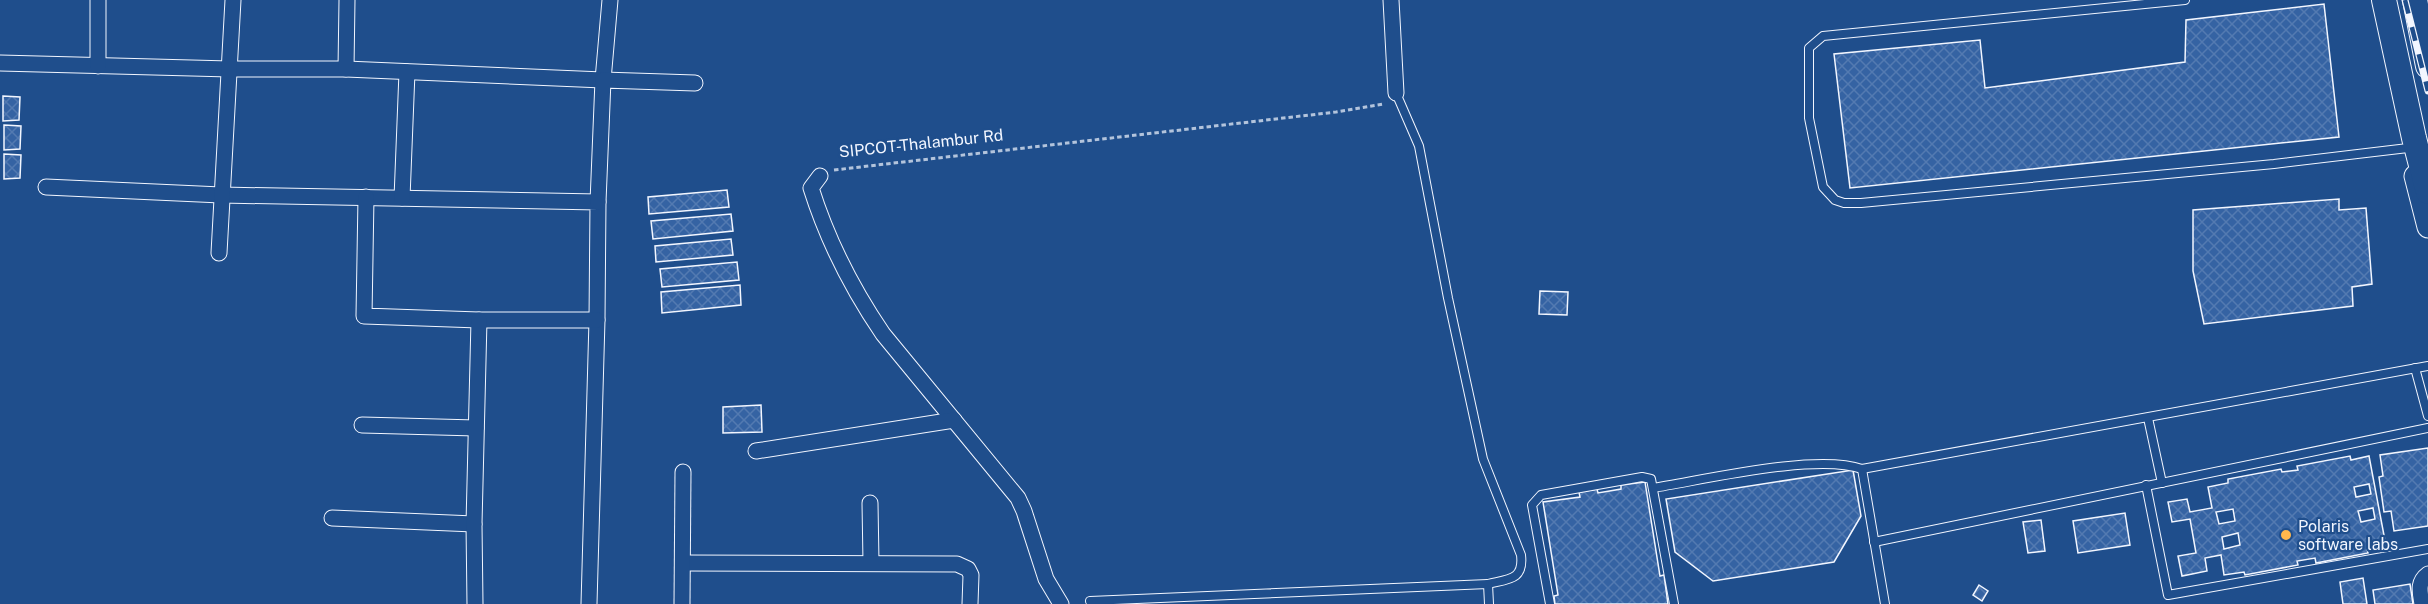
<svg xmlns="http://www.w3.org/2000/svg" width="2428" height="604" viewBox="0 0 2428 604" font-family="'Public Sans',sans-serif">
	<defs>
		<pattern id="building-cross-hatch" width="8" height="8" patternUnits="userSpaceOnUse" patternTransform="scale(1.5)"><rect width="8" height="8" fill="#3563a3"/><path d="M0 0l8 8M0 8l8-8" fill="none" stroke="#537ab1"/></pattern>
	</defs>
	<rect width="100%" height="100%" fill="#1f4e8c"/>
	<g fill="url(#building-cross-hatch)" stroke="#f2f6ff" stroke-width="1.5" fill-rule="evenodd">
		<polygon points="2324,4 2339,137 1850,188 1834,54 1980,40 1985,88 2185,62 2186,20"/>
		<polygon points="3,96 20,97 19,120 3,121"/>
		<polygon points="4,125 21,126 20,149 4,150"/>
		<polygon points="4,154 21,155 20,178 4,179"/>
		<polygon points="727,190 729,207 649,214 648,197"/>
		<polygon points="2339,199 2339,210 2366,208 2372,284 2352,287 2353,306 2204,324 2193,271 2193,210"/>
		<polygon points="731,214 733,231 653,239 651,221"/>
		<polygon points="731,239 733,255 656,262 655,246"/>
		<polygon points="737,262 739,280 662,287 660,269"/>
		<polygon points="740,285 741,305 662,313 661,292"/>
		<polygon points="1540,291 1568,292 1567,315 1539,314"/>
		<polygon points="761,405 762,432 723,433 723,407"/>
		<polygon points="2428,448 2428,526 2394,531 2391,511 2384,512 2379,477 2383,476 2380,455"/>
		<path d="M2350,456L2351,460L2369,456L2386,546L2367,549L2368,553L2316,563L2315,558L2297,561L2298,565L2245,575L2244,572L2224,575L2221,555L2205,558L2207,571L2182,576L2178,556L2196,553L2190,519L2172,522L2168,502L2187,499L2190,512L2212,508L2208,487L2228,483V479L2281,469L2282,472L2298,470L2297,466ZM2369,484L2371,494L2356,497L2354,487ZM2373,508L2375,519L2361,522L2358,511ZM2233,509L2235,521L2219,524L2216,512ZM2238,533L2240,545L2224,549L2222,537Z"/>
		<polygon points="1853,470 1861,516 1834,562 1713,581 1675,552 1666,499"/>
		<polygon points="1645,482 1660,576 1664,575 1668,604 1555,604 1554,596 1558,595 1543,502 1580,497 1579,492 1597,489 1598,493 1621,489 1621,485"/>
		<polygon points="2125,513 2130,545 2078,553 2073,521"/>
		<polygon points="2041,520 2045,551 2028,553 2023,522"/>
		<polygon points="2363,578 2367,604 2343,604 2340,582"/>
		<polygon points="2410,584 2413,604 2375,604 2373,590"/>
		<polygon points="1979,585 1988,591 1982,601 1973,595"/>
	</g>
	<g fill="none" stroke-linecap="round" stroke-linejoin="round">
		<g stroke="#f2f6ff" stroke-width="10">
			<g id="lane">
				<polyline points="2185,0 1823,36 1809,48 1809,118 1823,187 1835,200 1844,203 1861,203 2274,164 2408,148"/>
				<path d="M1396,93L1419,146L1448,298L1483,459L1521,555C1524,580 1509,579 1488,584"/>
				<polyline points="2415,368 2428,416"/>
				<polyline points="2148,418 2162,483"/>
				<polyline points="1862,469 1885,604"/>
				<polyline points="2146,485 2168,595 2428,549"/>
				<path d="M1653,488C1704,480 1816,453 1862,469L2428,366"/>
				<polyline points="1874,542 2428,428"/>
				<polyline points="1090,601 1488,584 1489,604"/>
				<polyline points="1550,604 1532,505 1541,495 1642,477 1651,479 1674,604"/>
			</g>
		</g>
		<g stroke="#f2f6ff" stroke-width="17">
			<g id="street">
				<polyline points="1391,0 1396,93"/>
				<polyline points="0,63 230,69 346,69 603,80 610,0"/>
				<polyline points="98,66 98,0"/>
				<polyline points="346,69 347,0"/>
				<path d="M820,176L811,188C827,239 853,290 883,334L1018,498L1024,511L1046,579L1061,604"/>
				<polyline points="46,187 221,195 598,202 597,320 589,604"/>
				<polyline points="366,197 364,316 479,320 597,320"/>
				<polyline points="402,198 407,72"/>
				<polyline points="598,202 603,80 695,83"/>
				<polyline points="219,253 233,0"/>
				<polyline points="362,425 476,428"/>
				<polyline points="756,451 954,420"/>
				<polyline points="870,503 871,562"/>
				<polyline points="332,518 474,524"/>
				<polyline points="683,563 957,564 968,569 971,575 970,604"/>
				<polyline points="475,604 474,524 479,320"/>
				<polyline points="682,604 683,472"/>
				<path d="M2422,604C2420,592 2417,582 2428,574"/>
			</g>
		</g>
		<g stroke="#f2f6ff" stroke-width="23">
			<polyline id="secondary" points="2415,176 2428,227"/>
		</g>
		<g stroke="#f2f6ff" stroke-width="26">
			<g id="primary">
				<polyline points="2384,0 2414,138 2428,192"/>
				<polyline points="2415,0 2428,66"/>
			</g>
		</g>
		<polyline stroke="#b3c4dc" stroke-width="3" stroke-dasharray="4.5 3" stroke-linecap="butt" points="834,170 1336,112 1384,104"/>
		<use href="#lane" stroke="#1f4e8c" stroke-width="8"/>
		<use href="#street" stroke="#1f4e8c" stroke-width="15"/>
		<use href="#secondary" stroke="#1f4e8c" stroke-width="21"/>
		<use href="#primary" stroke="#1f4e8c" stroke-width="24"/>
		<g stroke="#f2f6ff" stroke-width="7">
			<polyline id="rail" points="2405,0 2428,91"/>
		</g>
		<use href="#rail" stroke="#1f4e8c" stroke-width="4.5" stroke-dasharray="14" stroke-linecap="butt"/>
	</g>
	<circle fill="#ffb74d" stroke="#1f4e8c" stroke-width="2" cx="2286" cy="535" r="6"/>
	<g text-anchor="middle" stroke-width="4.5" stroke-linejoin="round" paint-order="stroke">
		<g font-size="16" fill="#f2f6ff" stroke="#1f4e8c">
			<text transform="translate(921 143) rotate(-6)" y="6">SIPCOT-Thalambur Rd</text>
		</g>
		<g font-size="16" fill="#f2f6ff" stroke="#1f4e8c" text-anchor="start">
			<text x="2298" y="532">Polaris<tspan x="2298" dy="18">software labs</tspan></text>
		</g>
	</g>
</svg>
